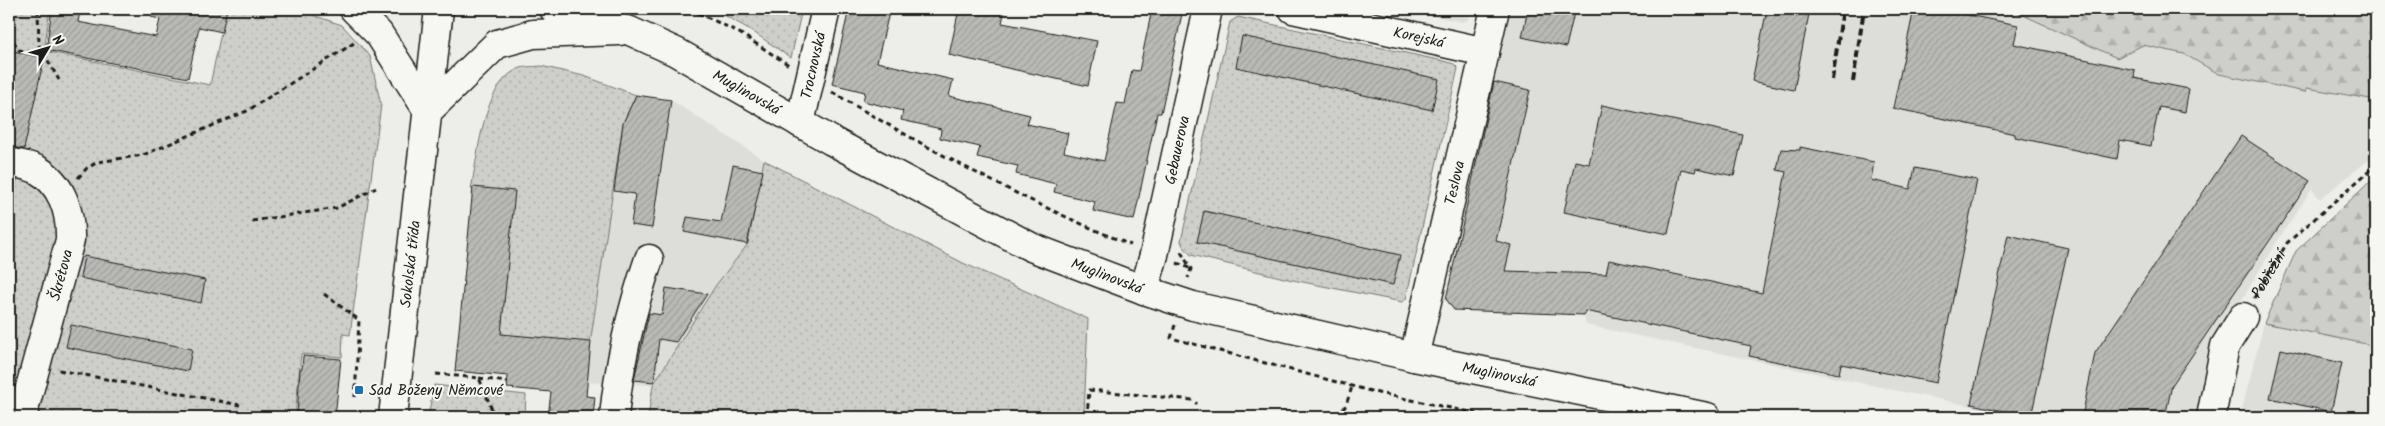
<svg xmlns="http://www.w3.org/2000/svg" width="2385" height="426" viewBox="0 0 2385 426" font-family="Kalam,sans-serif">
	<defs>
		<pattern id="grass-dots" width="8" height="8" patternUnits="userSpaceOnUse" patternTransform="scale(1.25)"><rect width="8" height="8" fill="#cececb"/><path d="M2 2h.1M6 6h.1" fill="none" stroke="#b0b0ae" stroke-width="1.8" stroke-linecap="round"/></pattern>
		<pattern id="forest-firs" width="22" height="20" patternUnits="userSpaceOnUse" patternTransform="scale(1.25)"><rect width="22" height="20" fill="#cececb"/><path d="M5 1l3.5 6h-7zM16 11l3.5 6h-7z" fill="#b0b0ae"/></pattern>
		<pattern id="building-hatch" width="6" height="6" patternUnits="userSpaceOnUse" patternTransform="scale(1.25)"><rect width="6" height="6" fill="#b9b9b6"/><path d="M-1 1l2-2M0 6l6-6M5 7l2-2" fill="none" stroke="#9e9e9c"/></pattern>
	</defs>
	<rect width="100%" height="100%" fill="#edede9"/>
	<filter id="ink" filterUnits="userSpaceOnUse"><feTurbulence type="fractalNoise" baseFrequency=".02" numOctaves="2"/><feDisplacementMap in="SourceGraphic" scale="10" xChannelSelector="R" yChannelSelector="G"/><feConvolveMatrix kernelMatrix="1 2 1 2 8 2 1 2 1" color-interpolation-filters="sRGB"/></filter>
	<g filter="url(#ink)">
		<g fill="#ddddda">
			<polygon points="1399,9 1471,9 1469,19 1463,22"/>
			<polygon points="1511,9 2010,9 2117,58 2143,45 2184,54 2219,74 2305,92 2307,88 2376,100 2376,154 2320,199 2312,189 2277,241 2216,343 2202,417 2023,417 1586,325 1584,315 1454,310 1451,308 1446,299"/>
			<polygon points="636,95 671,100 764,160 763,171 748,244 716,285 653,385 586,382 590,344 623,123"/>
			<polygon points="2264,323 2376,346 2374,417 2240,417"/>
		</g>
		<g fill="url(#grass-dots)" stroke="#757574">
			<polygon points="9,9 50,9 44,51 210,85 226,9 295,9 342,25 370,56 381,105 350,335 343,334 342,357 301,354 295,417 38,417 45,384 9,377 9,187 15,188 33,105 9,55"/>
			<polygon points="713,9 802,9 791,58 749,29"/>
			<polygon points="1238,17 1443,61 1454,64 1458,68 1406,299 1402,302 1288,279 1191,255 1183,246 1181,241 1230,22"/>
			<path d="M541,66L584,76L636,95L623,123L590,344L499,334L512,193L471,189C478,155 483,84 518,69C524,66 534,67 541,66Z"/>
			<polygon points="764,160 963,263 1088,319 1084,417 648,417 653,385 716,285 748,244"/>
			<polygon points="434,385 526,395 525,417 428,417"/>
		</g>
		<g fill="url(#forest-firs)" stroke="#757574">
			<polygon points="2010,9 2376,9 2376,100 2307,88 2305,92 2219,74 2184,54 2143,45 2117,58"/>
			<polygon points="2376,176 2376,346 2264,323 2296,251"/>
		</g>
		<polygon fill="#cececb" stroke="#757574" points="748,410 818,417 748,417"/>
		<g fill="url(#building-hatch)" stroke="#1c1c1c">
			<polygon points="52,9 74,9 74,11 80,12 78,22 156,37 160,19 151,17 152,9 227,9 222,32 199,27 188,78 46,50"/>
			<polygon points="849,9 890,9 877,62 953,80 949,96 1030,115 1027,124 1068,133 1064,152 1104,161 1117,103 1125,104 1132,70 1139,71 1152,9 1183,9 1161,113 1157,113 1134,220 1093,211 1095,202 1054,192 1056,184 1016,174 1018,166 977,157 980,147 940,138 941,129 901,120 903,111 863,101 865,92 832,84"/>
			<polygon points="959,9 1005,9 1002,23 1097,41 1088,86 949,55"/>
			<polygon points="1528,9 1575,9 1566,47 1522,37"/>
			<polygon points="1767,9 1810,9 1794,90 1752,81"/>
			<polygon points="1914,9 1938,9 2018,25 2014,44 2135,70 2134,78 2189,89 2185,112 2159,107 2151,146 2120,140 2117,159 2015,137 2015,134 1893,108"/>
			<polygon points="1242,36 1439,79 1432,110 1236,67"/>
			<polygon points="9,50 44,58 24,149 9,147"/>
			<polygon points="1494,82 1530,90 1496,241 1511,245 1505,271 1606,274 1609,260 1762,293 1786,172 1777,170 1781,149 1800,150 1800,147 1874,162 1871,180 1910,189 1915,168 1977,180 1936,383 1841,364 1839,374 1749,356 1751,346 1585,311 1585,315 1454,310 1446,299"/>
			<polygon points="636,95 671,100 652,228 631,225 635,194 614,191 623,123"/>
			<polygon points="1602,105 1743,135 1734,176 1696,168 1695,172 1681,169 1668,234 1564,212 1575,161 1589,164"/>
			<polygon points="2241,136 2310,181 2172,385 2165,417 2082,417 2095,353"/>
			<polygon points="733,165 763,171 747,244 684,232 687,217 721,222"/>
			<polygon points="473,187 515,191 501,334 591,342 586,396 595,397 593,417 548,417 551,392 507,388 508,376 455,371"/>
			<polygon points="1204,211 1400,255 1393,285 1197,242"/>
			<polygon points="2008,235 2068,248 2031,417 1971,404"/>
			<polygon points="84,256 205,280 201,303 80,278"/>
			<polygon points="666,288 707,294 676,342 659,339 654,382 634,380 649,313 662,315"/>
			<polygon points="71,325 192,349 188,371 66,347"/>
			<polygon points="2281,349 2342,363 2331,412 2270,398"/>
			<polygon points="303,356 341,359 335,417 297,417 300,369 302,369"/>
		</g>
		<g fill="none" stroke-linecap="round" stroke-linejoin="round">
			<g stroke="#1c1c1c" stroke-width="31">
				<g id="minor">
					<polyline points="354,9 379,34 428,111"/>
					<path id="s2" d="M1293,9L1485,52"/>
					<polyline points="428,111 497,44 533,34 620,31"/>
					<path id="s3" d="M800,123L826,9"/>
					<path d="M9,162C17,164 28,165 36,169C62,183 71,212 70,240L22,417"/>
					<path id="s4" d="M1144,290L1154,255L1208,9"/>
					<path id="s5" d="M1414,357L1495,9"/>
					<path id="s6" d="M393,417L439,9"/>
					<path d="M614,417C619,363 631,311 649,259"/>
					<polyline points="2211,417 2225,346 2243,317"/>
				</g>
			</g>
			<g stroke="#1c1c1c" stroke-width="31">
				<g id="major">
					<path id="s7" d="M554,9L630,31L676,52L832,141L1031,247L1144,290L1193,306L1414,357L1707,417"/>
				</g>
			</g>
			<g stroke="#1c1c1c" stroke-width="3" stroke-dasharray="5 4" stroke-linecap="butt">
				<polyline points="38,9 39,45 59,80"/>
				<polyline points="690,9 738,32 789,65"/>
				<polyline points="9,34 19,50 43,55"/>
				<path d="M832,92C928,149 1028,203 1131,245"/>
				<polyline points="78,178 87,168 98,162 143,155 247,111 354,43"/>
				<polyline points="252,221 337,208 376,188"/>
				<polyline points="1181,252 1191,269 1188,278"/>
				<polyline points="1177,263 1189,268"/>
				<polyline points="324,294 359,320 355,397"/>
				<path id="s1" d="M2254,298L2287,243L2376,165"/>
				<polyline points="1175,325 1171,338 1378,393 1494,417"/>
				<polyline points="59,370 240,405"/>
				<polyline points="436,374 479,378 495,417"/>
				<polyline points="479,378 507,382"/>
				<polyline points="1087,417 1089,390 1193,400 1197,404"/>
				<polyline points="1338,417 1346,405 1352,387"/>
			</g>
			<use href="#minor" stroke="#f6f6f2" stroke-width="28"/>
			<use href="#major" stroke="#f6f6f2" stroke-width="28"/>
			<g stroke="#1c1c1c" stroke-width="4" stroke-dasharray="8 4" stroke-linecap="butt">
				<polyline points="1832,80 1843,9"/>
				<polyline points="1853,82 1864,9"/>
				<polyline points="2374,135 2376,133"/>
			</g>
		</g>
	</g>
	<rect fill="#1f6fb2" stroke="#f6f6f2" stroke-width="2" x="354" y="385" width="10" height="10" rx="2.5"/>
	<g text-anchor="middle" stroke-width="4" stroke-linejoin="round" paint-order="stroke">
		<g font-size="15" fill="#1c1c1c" stroke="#f6f6f2">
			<text dy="5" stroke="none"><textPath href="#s2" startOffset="129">Korejská</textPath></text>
			<text dy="5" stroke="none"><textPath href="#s3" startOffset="59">Trocnovská</textPath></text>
			<text dy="5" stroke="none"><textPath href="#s7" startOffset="211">Muglinovská</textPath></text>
			<text dy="5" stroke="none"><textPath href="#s4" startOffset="144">Gebauerova</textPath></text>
			<text dy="5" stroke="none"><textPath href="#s5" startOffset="179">Teslova</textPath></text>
			<text dy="5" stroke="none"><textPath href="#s6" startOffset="154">Sokolská třída</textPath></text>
			<text transform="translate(61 275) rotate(-75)" y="5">Škrétova</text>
			<text dy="5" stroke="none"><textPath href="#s1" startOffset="28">Pobřežní</textPath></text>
			<text dy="5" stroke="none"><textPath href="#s7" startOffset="616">Muglinovská</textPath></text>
			<text dy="5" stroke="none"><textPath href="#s7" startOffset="1021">Muglinovská</textPath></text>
		</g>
		<g font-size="15" fill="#1c1c1c" stroke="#f6f6f2" text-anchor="start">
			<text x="369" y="395">Sad Boženy Němcové</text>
		</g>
	</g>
	<rect width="2385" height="426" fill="none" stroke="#f6f6f2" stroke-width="30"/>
	<rect x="15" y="15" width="2355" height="396" fill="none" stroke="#1c1c1c" stroke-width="2" filter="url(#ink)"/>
	<g transform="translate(48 48) rotate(52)" stroke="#f6f6f2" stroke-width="4" paint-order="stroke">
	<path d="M0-4L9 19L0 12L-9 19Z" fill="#1c1c1c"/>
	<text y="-8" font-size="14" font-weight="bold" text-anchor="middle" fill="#1c1c1c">N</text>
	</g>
</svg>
